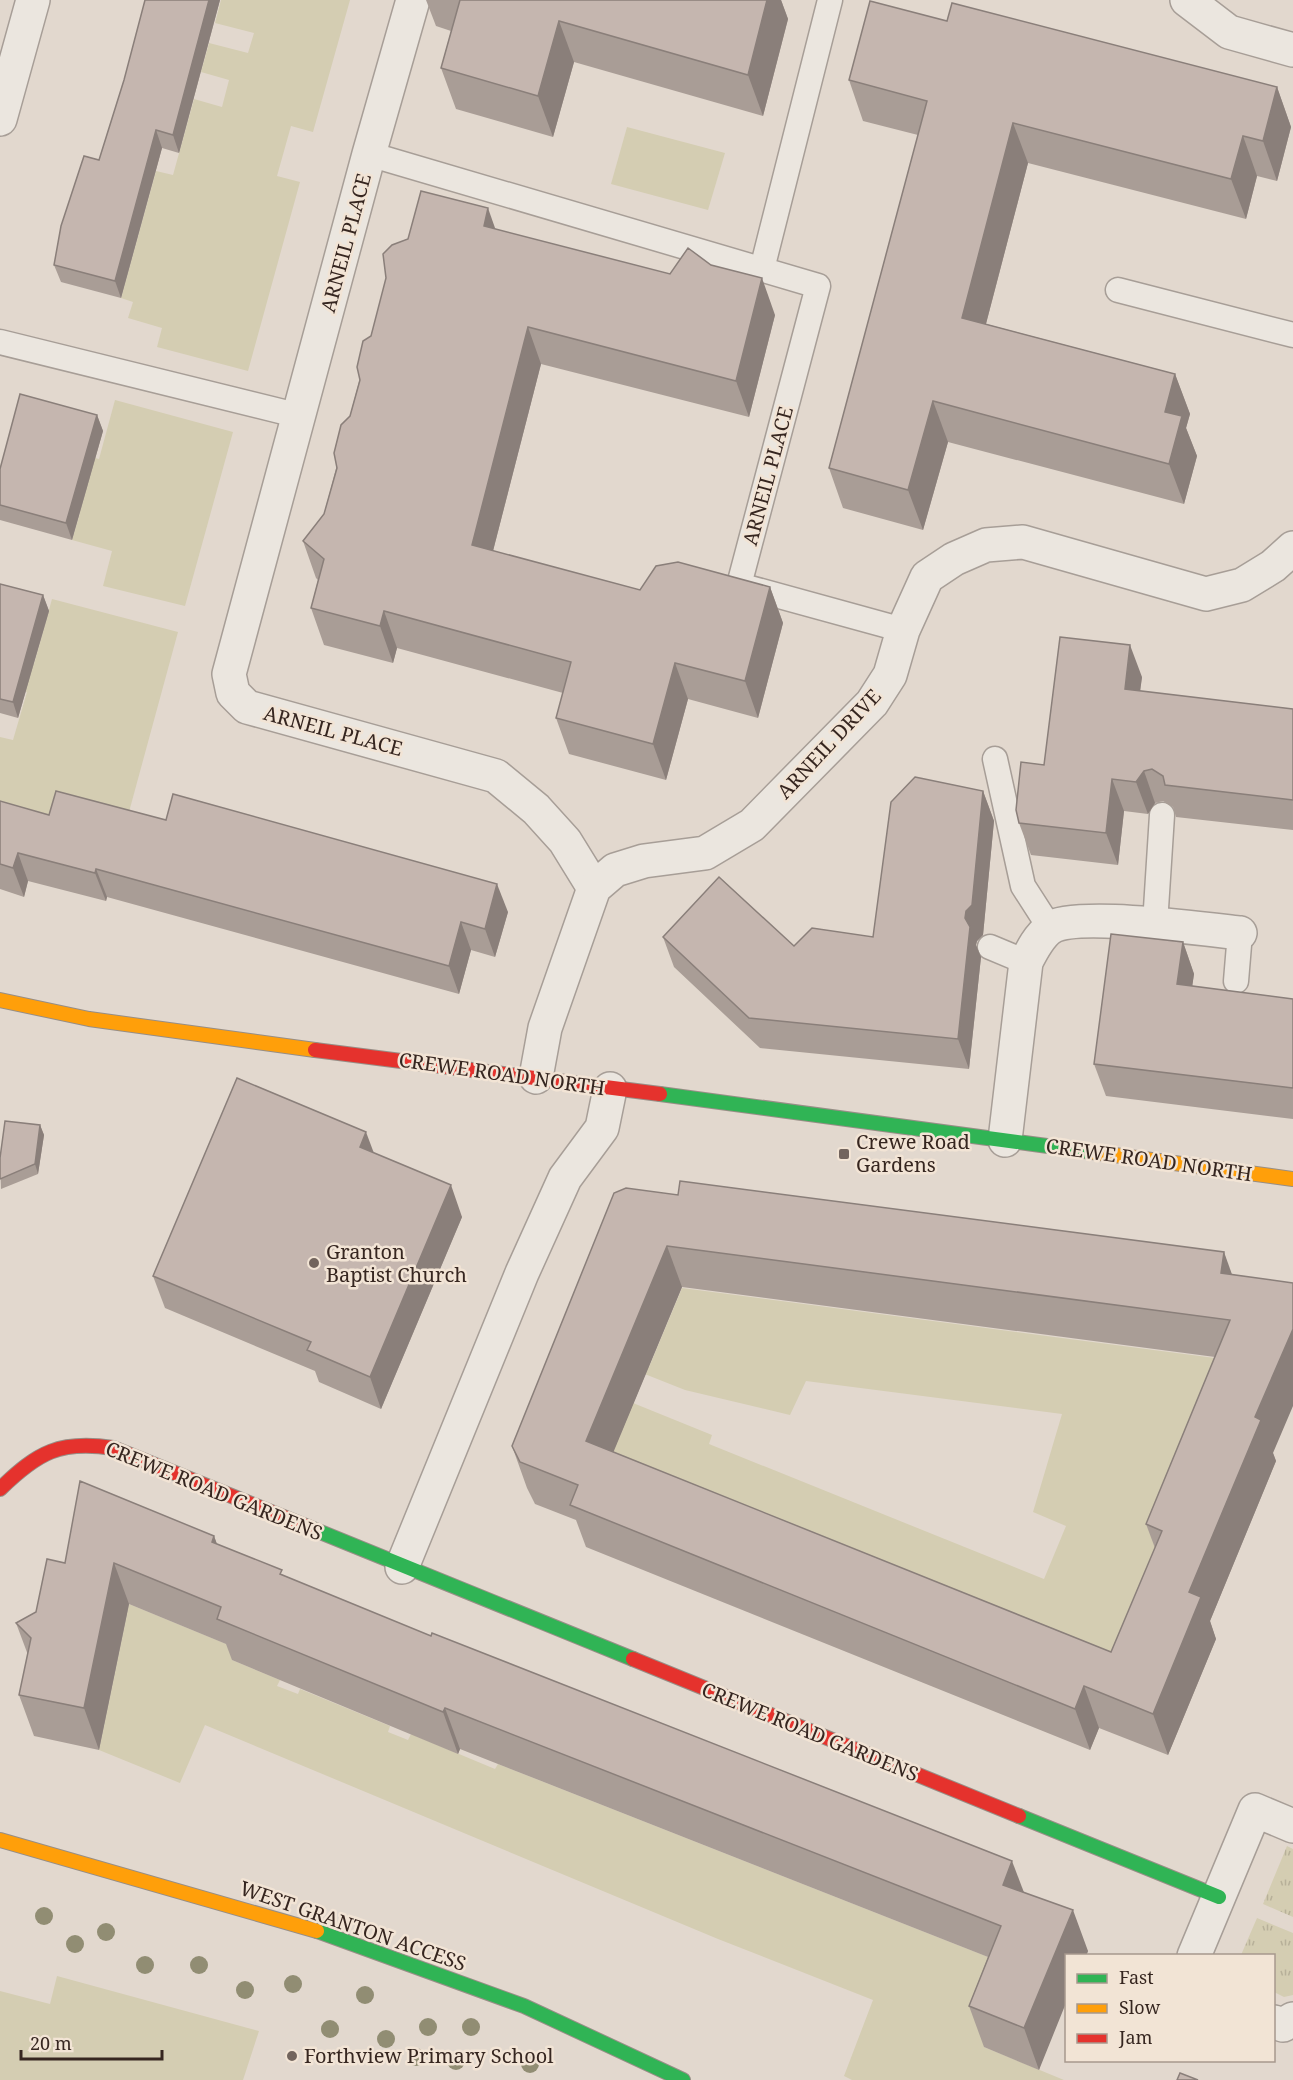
<svg xmlns="http://www.w3.org/2000/svg" width="1293" height="2080" viewBox="0 0 1293 2080" font-family="'Noto Serif',serif">
	<defs>
		<pattern id="grass-tufts" width="24" height="20" patternUnits="userSpaceOnUse" patternTransform="scale(1.5)"><rect width="24" height="20" fill="#d4cdb2"/><path d="M3 7l-1-3M5 7V3M7 7l1-3M15 17l-1-3M17 17v-4M19 17l1-3" fill="none" stroke="#b7b099"/></pattern>
	</defs>
	<rect width="100%" height="100%" fill="#e2d8ce"/>
	<g fill="url(#grass-tufts)">
		<polygon points="1287,1846 1293,1849 1293,1917 1263,1904"/>
		<polygon points="1257,1918 1293,1933 1293,1995 1284,1997 1274,1992 1274,1956 1241,1955"/>
	</g>
	<g fill="#d4cdb2">
		<polygon points="221,0 350,0 313,132 291,126 277,176 300,182 248,371 157,347 162,328 128,318 133,302 121,298 156,171 173,175 194,99 222,107 229,80 201,72 209,43 248,53 254,33 215,23"/>
		<polygon points="627,127 725,153 708,210 611,184"/>
		<polygon points="115,400 233,432 185,606 103,586 112,551 72,540 80,513 78,454 99,459"/>
		<polygon points="52,599 178,632 123,834 0,826 0,737 13,740 27,692 7,686 34,664"/>
		<polygon points="682,1288 1230,1360 1126,1693 601,1482 633,1403 712,1435 709,1444 1044,1579 1066,1526 1033,1512 1062,1414 806,1381 790,1415 685,1390 617,1363 620,1355 649,1367"/>
		<polygon points="129,1604 236,1648 232,1660 280,1680 277,1686 298,1694 300,1689 390,1726 388,1732 408,1740 411,1734 495,1769 498,1764 1016,1968 984,2047 1064,2080 852,2080 844,2076 873,2000 718,1939 205,1725 180,1783 99,1750"/>
		<polygon points="57,1976 259,2031 243,2080 0,2080 0,1991 50,2004"/>
	</g>
	<g fill="none" stroke-linecap="round" stroke-linejoin="round">
		<g stroke="#a79e97" stroke-width="27">
			<g id="lane">
				<polyline points="369,154 818,286 739,585 903,630"/>
				<polyline points="762,269 830,0"/>
				<polyline points="1118,290 1293,335"/>
				<polyline points="0,342 300,416"/>
				<polyline points="995,759 1023,886 1050,928"/>
				<polyline points="1155,924 1162,815"/>
				<polyline points="990,947 1026,962"/>
				<polyline points="1236,981 1240,933"/>
			</g>
		</g>
		<g stroke="#a79e97" stroke-width="36">
			<g id="street">
				<polyline points="413,0 369,154 229,674 233,693 247,707 496,776 536,809 565,841 594,888"/>
				<polyline points="1187,0 1229,32 1293,50"/>
				<polyline points="0,119 33,0"/>
				<polyline points="536,1077 545,1028 594,888 615,870 644,861 705,853 752,825 872,703 890,675 903,630 927,577 954,559 986,545 1023,542 1206,594 1242,585 1273,566 1293,548"/>
				<path d="M1005,1140L1026,962C1032,950 1039,936 1050,928C1075,912 1205,929 1240,933"/>
				<polyline points="402,1567 522,1273 565,1178 602,1128 610,1089"/>
				<polyline points="1194,1956 1255,1810 1293,1826"/>
				<polyline points="1274,2022 1283,2025 1293,2019"/>
			</g>
		</g>
		<g stroke="#978e86" stroke-width="16">
			<g id="fast">
				<polyline points="660,1094 1092,1152"/>
				<polyline points="308,1527 633,1659"/>
				<polyline points="1019,1816 1219,1897"/>
				<polyline points="317,1931 524,2006 683,2080"/>
			</g>
		</g>
		<g stroke="#978e86" stroke-width="16">
			<g id="slow">
				<polyline points="0,1000 89,1019 315,1050"/>
				<polyline points="1092,1152 1293,1179"/>
				<polyline points="0,1840 317,1931"/>
			</g>
		</g>
		<g stroke="#978e86" stroke-width="16">
			<g id="jam">
				<polyline points="315,1050 660,1094"/>
				<path d="M0,1489C38,1452 60,1440 113,1448L308,1527"/>
				<polyline points="633,1659 1019,1816"/>
			</g>
		</g>
		<use href="#lane" stroke="#ebe6df" stroke-width="24"/>
		<use href="#street" stroke="#ebe6df" stroke-width="33"/>
		<use href="#fast" stroke="#30b455" stroke-width="14"/>
		<use href="#slow" stroke="#ff9f0a" stroke-width="14"/>
		<use href="#jam" stroke="#e5322d" stroke-width="14"/>
	</g>
	<g fill="#918d73">
		<circle cx="44" cy="1916" r="9"/>
		<circle cx="106" cy="1932" r="9"/>
		<circle cx="75" cy="1944" r="9"/>
		<circle cx="145" cy="1965" r="9"/>
		<circle cx="199" cy="1965" r="9"/>
		<circle cx="293" cy="1984" r="9"/>
		<circle cx="245" cy="1990" r="9"/>
		<circle cx="365" cy="1995" r="9"/>
		<circle cx="428" cy="2027" r="9"/>
		<circle cx="471" cy="2027" r="9"/>
		<circle cx="330" cy="2029" r="9"/>
		<circle cx="386" cy="2039" r="9"/>
		<circle cx="416" cy="2057" r="9"/>
		<circle cx="456" cy="2061" r="9"/>
		<circle cx="530" cy="2064" r="9"/>
	</g>
	<g fill="#a99d96" fill-rule="evenodd">
		<polygon points="145,0 220,0 179,153 162,148 121,298 61,282 54,265 99,160 124,80"/>
		<polygon points="426,0 781,0 788,19 763,116 574,62 553,137 456,109 441,68 451,31 436,26"/>
		<polygon points="947,21 1277,87 1291,127 1277,181 1257,176 1246,219 1028,163 986,324 1175,374 1190,414 1186,428 1197,456 1184,504 948,442 923,530 843,508 829,468 918,135 863,121 849,80"/>
		<polygon points="496,229 775,315 749,417 541,364 493,551 640,590 770,587 783,623 758,718 688,699 666,780 569,754 556,718 563,693 397,648 393,663 324,645 311,608 318,580 316,578 303,541 324,514 371,336"/>
		<polygon points="97,415 103,431 72,540 0,520 0,469"/>
		<polygon points="0,584 43,595 49,611 18,718 0,713"/>
		<polygon points="1142,677 1140,691 1293,709 1293,830 1176,817 1173,807 1163,801 1155,803 1148,814 1124,811 1118,865 1031,855 1019,823 1044,765"/>
		<polygon points="983,791 994,821 983,935 977,941 976,945 981,957 969,1069 760,1048 674,967 663,937 794,946 873,937"/>
		<polygon points="0,801 49,815 508,912 495,957 471,950 459,994 107,897 106,901 28,881 24,897 0,889"/>
		<polygon points="1183,942 1194,974 1192,986 1293,999 1293,1119 1106,1096 1094,1064"/>
		<polygon points="40,1125 44,1135 38,1174 1,1189 0,1158"/>
		<polygon points="374,1153 462,1217 381,1409 319,1382 315,1371 165,1308 153,1276"/>
		<path d="M678,1195L1224,1252L1273,1453L1276,1461L1210,1621L1216,1639L1168,1755L1099,1728L1090,1750L586,1547L576,1520L535,1504L527,1488L512,1446ZM682,1287L1215,1357L1146,1524L1155,1548L1111,1652L613,1452Z"/>
		<polygon points="214,1536 217,1544 285,1576 1024,1892 1088,1951 1086,1956 1066,1956 1039,2070 984,2047 969,2006 988,1957 460,1749 458,1754 232,1660 226,1644 129,1604 99,1750 34,1736 19,1695 28,1655 16,1623 36,1612 65,1563"/>
	</g>
	<g fill="#8a7f7a">
		<polygon points="209,0 220,0 179,153 173,135"/>
		<polygon points="767,0 781,0 788,19 763,116 748,75"/>
		<polygon points="559,21 574,62 553,137 538,96"/>
		<polygon points="1277,87 1291,127 1277,181 1263,141"/>
		<polygon points="1013,123 1028,163 977,358 962,318"/>
		<polygon points="156,130 162,148 121,298 115,281"/>
		<polygon points="1243,136 1257,176 1246,219 1231,179"/>
		<polygon points="488,208 501,245 484,226"/>
		<polygon points="762,278 775,315 749,417 736,381"/>
		<polygon points="528,327 541,364 485,582 472,545"/>
		<polygon points="1175,374 1190,414 1186,428 1197,456 1184,504 1169,464 1165,412"/>
		<polygon points="933,401 948,442 923,530 908,490"/>
		<polygon points="97,415 103,431 72,540 66,523"/>
		<polygon points="770,587 783,623 758,718 745,681"/>
		<polygon points="43,595 49,611 18,718 13,702"/>
		<polygon points="384,611 397,648 393,663 380,626"/>
		<polygon points="1130,645 1142,677 1136,721 1125,689"/>
		<polygon points="675,663 688,699 666,780 653,744"/>
		<polygon points="1144,771 1155,803 1148,814 1136,782"/>
		<polygon points="1112,779 1124,811 1118,865 1106,833"/>
		<polygon points="983,791 994,821 983,935 977,941 976,945 981,957 969,1069 958,1039 965,918"/>
		<polygon points="18,853 28,881 24,897 13,868"/>
		<polygon points="96,869 107,897 106,901 95,873"/>
		<polygon points="497,884 508,912 495,957 485,929"/>
		<polygon points="461,922 471,950 459,994 449,966"/>
		<polygon points="1183,942 1194,974 1188,1016 1177,984"/>
		<polygon points="40,1125 44,1135 38,1174 35,1164"/>
		<polygon points="366,1132 378,1164 360,1147"/>
		<polygon points="451,1185 462,1217 381,1409 370,1377"/>
		<polygon points="667,1246 682,1287 601,1482 586,1441"/>
		<polygon points="1224,1252 1239,1294 1221,1273"/>
		<polygon points="1293,1329 1293,1406 1273,1453 1276,1461 1210,1621 1216,1639 1168,1755 1153,1714 1189,1592 1255,1417"/>
		<polygon points="214,1536 229,1578 212,1542"/>
		<polygon points="114,1563 129,1604 99,1750 84,1708"/>
		<polygon points="1084,1686 1099,1728 1090,1750 1075,1709"/>
		<polygon points="445,1708 460,1749 458,1754 443,1712"/>
		<polygon points="1012,1861 1028,1903 1003,1885"/>
		<polygon points="1073,1910 1088,1951 1086,1956 1066,1956 1066,2003 1039,2070 1024,2028"/>
	</g>
	<g fill="#c5b6af" stroke="#8a7f7a" stroke-width="1.5" fill-rule="evenodd">
		<polygon points="145,0 209,0 173,135 156,130 115,281 54,265 61,226 84,156 99,160 124,80"/>
		<polygon points="460,0 767,0 748,75 559,21 538,96 441,68"/>
		<polygon points="870,1 947,21 952,3 1277,87 1263,141 1243,136 1231,179 1013,123 962,318 1175,374 1165,412 1182,416 1169,464 933,401 908,490 829,468 927,101 849,80"/>
		<polygon points="421,191 488,208 484,226 670,274 688,248 711,265 762,278 736,381 528,327 472,545 640,590 656,566 678,562 770,587 745,681 675,663 653,744 556,718 571,662 384,611 380,626 311,608 324,559 303,541 324,514 337,468 334,453 341,425 350,416 360,380 357,367 363,341 371,336 386,278 383,254 392,245 408,239"/>
		<polygon points="20,394 97,415 66,523 0,505 0,469"/>
		<polygon points="0,584 43,595 13,702 0,699"/>
		<polygon points="1060,637 1130,645 1125,689 1293,709 1293,800 1165,785 1163,776 1152,769 1144,771 1136,782 1112,779 1106,833 1019,823 1016,810 1021,762 1044,765"/>
		<polygon points="915,777 983,791 972,905 966,911 965,918 970,927 958,1039 749,1018 663,937 719,877 794,946 812,928 873,937 891,802"/>
		<polygon points="56,791 166,820 173,794 497,884 485,929 461,922 449,966 96,869 95,873 18,853 13,868 0,864 0,801 49,815"/>
		<polygon points="1111,934 1183,942 1177,984 1293,999 1293,1088 1094,1064"/>
		<polygon points="237,1078 366,1132 360,1147 451,1185 370,1377 307,1350 311,1342 153,1276"/>
		<polygon points="5,1121 40,1125 35,1164 0,1179 0,1158"/>
		<path d="M680,1181L1224,1252L1221,1273L1293,1283V1329L1255,1417L1261,1420L1189,1592L1201,1597L1153,1714L1084,1686L1075,1709L570,1505L578,1485L520,1462L512,1446L614,1193L626,1188L678,1195ZM667,1246L1230,1320L1146,1524L1162,1531L1111,1652L586,1441Z"/>
		<polygon points="80,1481 214,1536 212,1542 282,1570 280,1574 431,1636 432,1633 1012,1861 1003,1885 1073,1910 1024,2028 969,2006 1001,1926 445,1708 443,1712 217,1619 221,1607 114,1563 84,1708 19,1695 31,1638 16,1623 36,1612 47,1559 65,1563"/>
		<polygon points="1180,2073 1198,2080 1177,2080"/>
	</g>
	<g fill="#72645d" stroke="#f2e4d5" stroke-width="2">
		<rect x="838" y="1148" width="12" height="12" rx="3"/>
		<circle cx="314" cy="1263" r="6"/>
		<circle cx="292" cy="2056" r="6"/>
	</g>
	<g text-anchor="middle" stroke-width="5" stroke-linejoin="round" paint-order="stroke">
		<g font-size="20" fill="#362620" stroke="#f2e4d5">
			<text transform="translate(346 243) rotate(-75)" y="7">ARNEIL PLACE</text>
			<text transform="translate(768 476) rotate(-75)" y="7">ARNEIL PLACE</text>
			<text transform="translate(333 731) rotate(15)" y="7">ARNEIL PLACE</text>
			<text transform="translate(829 744) rotate(-47)" y="7">ARNEIL DRIVE</text>
			<text transform="translate(502 1074) rotate(8)" y="7">CREWE ROAD NORTH</text>
			<text transform="translate(1149 1160) rotate(8)" y="7">CREWE ROAD NORTH</text>
			<text transform="translate(214 1491) rotate(22)" y="7">CREWE ROAD GARDENS</text>
			<text transform="translate(810 1732) rotate(22)" y="7">CREWE ROAD GARDENS</text>
			<text transform="translate(353 1926) rotate(19)" y="7">WEST GRANTON ACCESS</text>
		</g>
		<g font-size="20" fill="#362620" stroke="#f2e4d5" text-anchor="start">
			<text x="856" y="1149">Crewe Road<tspan x="856" dy="23">Gardens</tspan></text>
			<text x="326" y="1259">Granton<tspan x="326" dy="23">Baptist Church</tspan></text>
			<text x="304" y="2063">Forthview Primary School</text>
		</g>
	</g>
	<rect x="1065" y="1954" width="210" height="108" fill="#f2e4d5" stroke="#a7988d" stroke-width="1.5"/>
	<rect x="1077" y="1974" width="30" height="9" fill="#30b455" stroke="#a7988d" stroke-width="1.5"/>
	<text x="1119" y="1984" font-size="18" fill="#362620">Fast</text>
	<rect x="1077" y="2004" width="30" height="9" fill="#ff9f0a" stroke="#a7988d" stroke-width="1.5"/>
	<text x="1119" y="2014" font-size="18" fill="#362620">Slow</text>
	<rect x="1077" y="2034" width="30" height="9" fill="#e5322d" stroke="#a7988d" stroke-width="1.5"/>
	<text x="1119" y="2044" font-size="18" fill="#362620">Jam</text>
	<path d="M21 2050v9h141v-9" fill="none" stroke="#362620" stroke-width="3"/>
	<text x="30" y="2050" font-size="18" fill="#362620" stroke="#f2e4d5" stroke-width="4.5" paint-order="stroke">20 m</text>
</svg>
